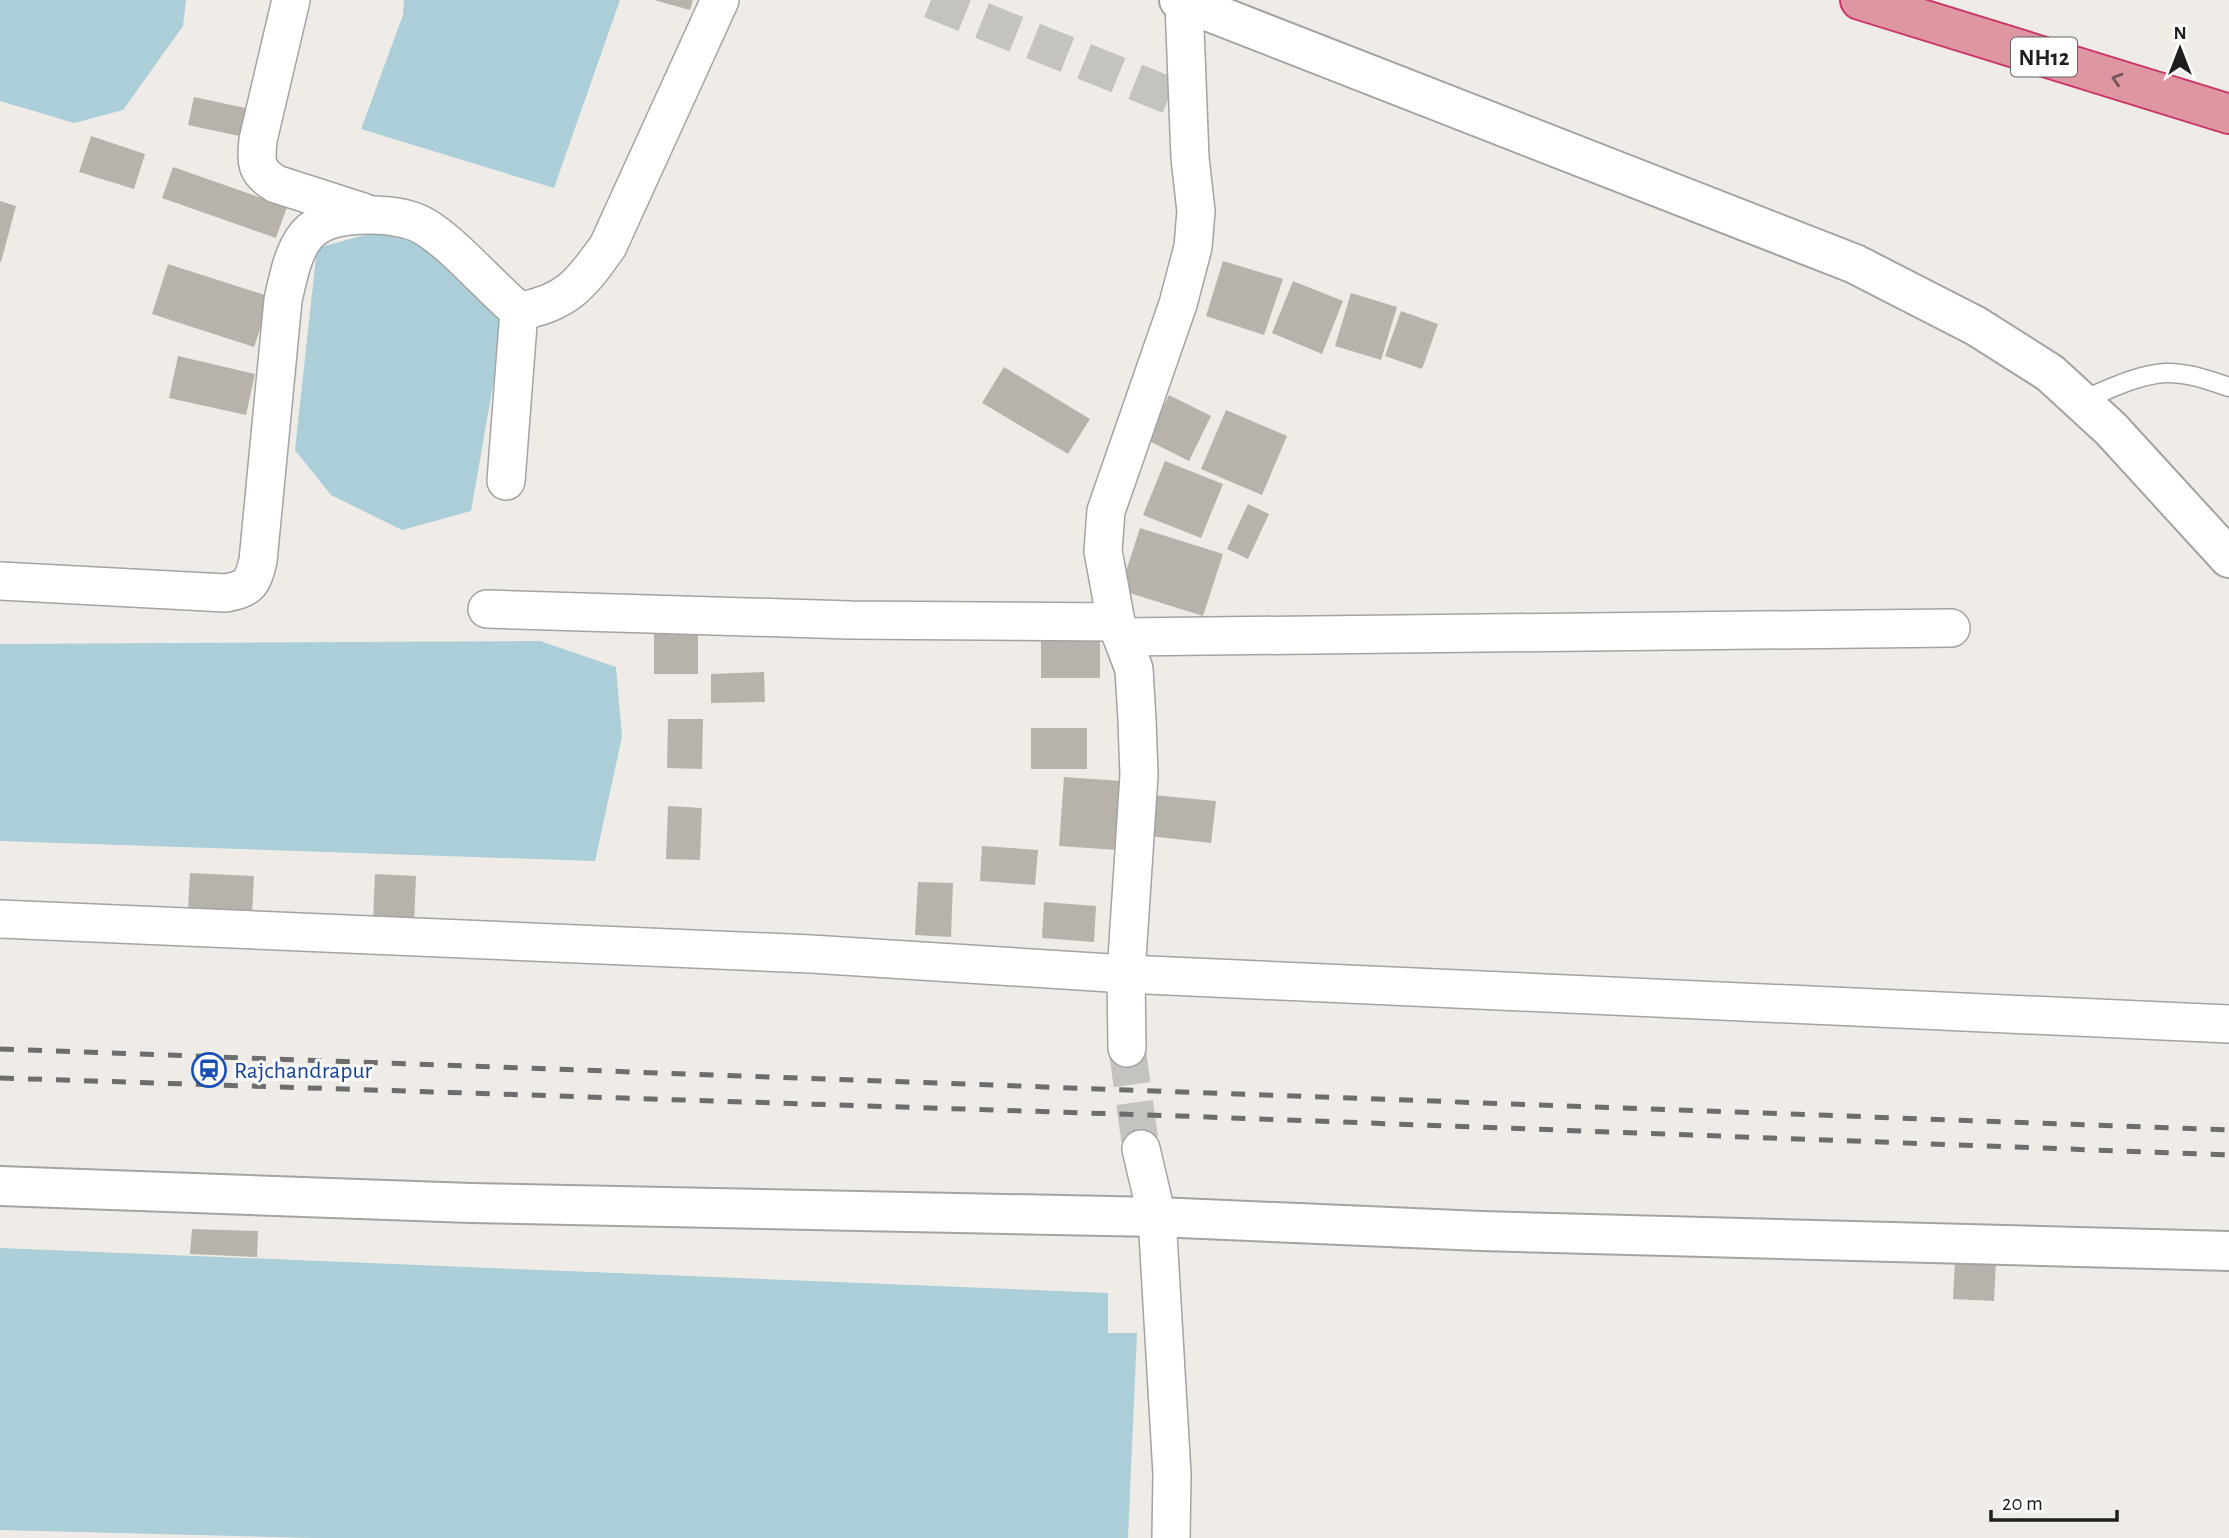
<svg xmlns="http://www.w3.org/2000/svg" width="2229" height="1538" viewBox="0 0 2229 1538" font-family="'Alegreya Sans',sans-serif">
	<rect width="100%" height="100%" fill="#efece7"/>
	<g fill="#abced8">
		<polygon points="0,0 186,0 183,26 123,110 74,123 0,101"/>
		<polygon points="404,0 620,0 554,188 361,129 403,15"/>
		<polygon points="394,227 506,311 471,511 402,530 331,495 295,450 317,248"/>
		<polygon points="540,641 616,667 622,737 595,861 0,841 0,644"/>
		<polygon points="0,1248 1108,1293 1108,1333 1137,1333 1128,1538 314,1538 0,1530"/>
	</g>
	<g fill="#b8b2ac">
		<polygon points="654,0 693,0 690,10"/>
		<polygon points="194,97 250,109 244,137 188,125"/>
		<polygon points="91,136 145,154 134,189 79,172"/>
		<polygon points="173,167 287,207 276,238 162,198"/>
		<polygon points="0,201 16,206 1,262 0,262"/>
		<polygon points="1223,261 1283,279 1264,335 1206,316"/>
		<polygon points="168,264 271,297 254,347 152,314"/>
		<polygon points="1293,281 1343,301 1322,354 1272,333"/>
		<polygon points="1351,293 1397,307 1381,360 1335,346"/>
		<polygon points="1401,311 1438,324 1422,369 1385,356"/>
		<polygon points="178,356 255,374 246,415 169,398"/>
		<polygon points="1004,367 1090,419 1068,454 982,403"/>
		<polygon points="1169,395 1211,416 1189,461 1147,440"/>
		<polygon points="1226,410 1287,436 1262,495 1201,469"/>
		<polygon points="1165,461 1223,484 1201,538 1143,515"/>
		<polygon points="1248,504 1269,514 1248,559 1227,549"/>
		<polygon points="1140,528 1223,554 1203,616 1120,590"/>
		<rect x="654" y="629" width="44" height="45"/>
		<rect x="1041" y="639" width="59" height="39"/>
		<polygon points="764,672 765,702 711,703 711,674"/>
		<polygon points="668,719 703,719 702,769 667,768"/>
		<rect x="1031" y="728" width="56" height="41"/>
		<polygon points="1064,777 1121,781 1117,850 1059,846"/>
		<polygon points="1153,795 1216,801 1211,843 1149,836"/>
		<polygon points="668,806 702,808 700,860 666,859"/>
		<polygon points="982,846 1038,850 1035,885 980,881"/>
		<polygon points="190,873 254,876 252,913 188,910"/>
		<polygon points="375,874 416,876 414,924 373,923"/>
		<polygon points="918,882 953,883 951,937 915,935"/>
		<polygon points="1044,902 1096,906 1094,942 1042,938"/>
		<polygon points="192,1229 258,1231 257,1257 190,1254"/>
		<polygon points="1955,1260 1996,1262 1994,1301 1953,1299"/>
	</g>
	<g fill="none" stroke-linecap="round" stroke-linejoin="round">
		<g stroke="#c5c3bf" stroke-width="37" stroke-dasharray="37 18" stroke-linecap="butt">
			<polyline points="931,0 1188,103"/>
			<polyline points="1127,1048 1141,1149"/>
		</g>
		<g stroke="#a3a3a3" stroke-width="21">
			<path id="service" d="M2081,401C2107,390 2136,375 2165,373C2187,372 2208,380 2229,387"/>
		</g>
		<g stroke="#a3a3a3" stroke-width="40">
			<g id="minor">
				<path d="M291,0L258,140C256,163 255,171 276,184L363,212"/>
				<polyline points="506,481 519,311"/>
				<path d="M0,581L226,593C250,588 252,584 258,561L283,300C296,241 303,215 370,215C388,215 412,218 427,228C459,249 489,286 519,311C566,304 582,283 608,246L720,0"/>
				<polyline points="487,609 850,620 1116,622"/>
				<polyline points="1122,637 1951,628"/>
				<polyline points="0,919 811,954 1126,974 2229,1024"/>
				<polyline points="1127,1048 1126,974 1139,775 1137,720 1134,669 1116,622 1103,551 1106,511 1178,304 1193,247 1196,211 1190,158 1184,2"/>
				<polyline points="1141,1149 1157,1217 1172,1474 1171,1538"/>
			</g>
		</g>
		<g stroke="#a3a3a3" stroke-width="42">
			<g id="tertiary">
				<polyline points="1179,0 1855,264 1976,326 2050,373 2111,429 2229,558"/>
				<polyline points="0,1186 471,1203 1157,1217 1481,1231 2229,1251"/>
			</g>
		</g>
		<g stroke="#ca3768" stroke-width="42">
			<polyline id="motorway" points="1860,0 2229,114"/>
		</g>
		<use href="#service" stroke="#fff" stroke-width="18"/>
		<use href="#minor" stroke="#fff" stroke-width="37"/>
		<use href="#tertiary" stroke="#fff" stroke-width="38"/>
		<use href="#motorway" stroke="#df96a3" stroke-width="38"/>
		<g stroke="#6d6d6d" stroke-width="5" stroke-dasharray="14 14" stroke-linecap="butt">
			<polyline points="0,1049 2229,1130"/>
			<polyline points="0,1078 1180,1116 2229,1155"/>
		</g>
	</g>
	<defs><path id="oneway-chevron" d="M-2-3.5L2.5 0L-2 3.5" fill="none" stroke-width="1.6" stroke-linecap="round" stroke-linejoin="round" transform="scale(1.75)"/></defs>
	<use stroke="#75555a" href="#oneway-chevron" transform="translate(2117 79) rotate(-163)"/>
	<defs>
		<g id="station-ring" transform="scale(1.75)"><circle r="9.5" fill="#fff" stroke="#1a4fb4" stroke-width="1.5"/><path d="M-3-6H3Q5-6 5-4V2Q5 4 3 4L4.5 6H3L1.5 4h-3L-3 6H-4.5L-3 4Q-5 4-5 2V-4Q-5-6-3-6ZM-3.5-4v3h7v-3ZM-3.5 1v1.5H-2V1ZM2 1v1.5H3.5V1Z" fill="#1a4fb4"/></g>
	</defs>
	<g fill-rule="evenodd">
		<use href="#station-ring" x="209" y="1070"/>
	</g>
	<g text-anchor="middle" stroke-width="6" stroke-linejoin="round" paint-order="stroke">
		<rect fill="#fff" stroke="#626262" stroke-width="2" x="2011" y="37.5" width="66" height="39" rx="5"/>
		<g font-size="23" font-weight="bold" fill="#1f1f1f">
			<text x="2044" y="65">NH12</text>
		</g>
		<g font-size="24" fill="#164399" stroke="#fff" text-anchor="start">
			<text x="234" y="1078">Rajchandrapur</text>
		</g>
	</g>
	<g transform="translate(2180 49)" stroke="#ffffff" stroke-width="5" paint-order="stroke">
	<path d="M0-5L12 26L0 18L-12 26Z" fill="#1f1f1f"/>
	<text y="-10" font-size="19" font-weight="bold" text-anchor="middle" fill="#1f1f1f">N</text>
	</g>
	<path d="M1991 1510v10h126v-10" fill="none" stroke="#1f1f1f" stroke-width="3.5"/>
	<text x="2002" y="1510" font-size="21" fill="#1f1f1f" stroke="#ffffff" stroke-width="5" paint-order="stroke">20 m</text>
</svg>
